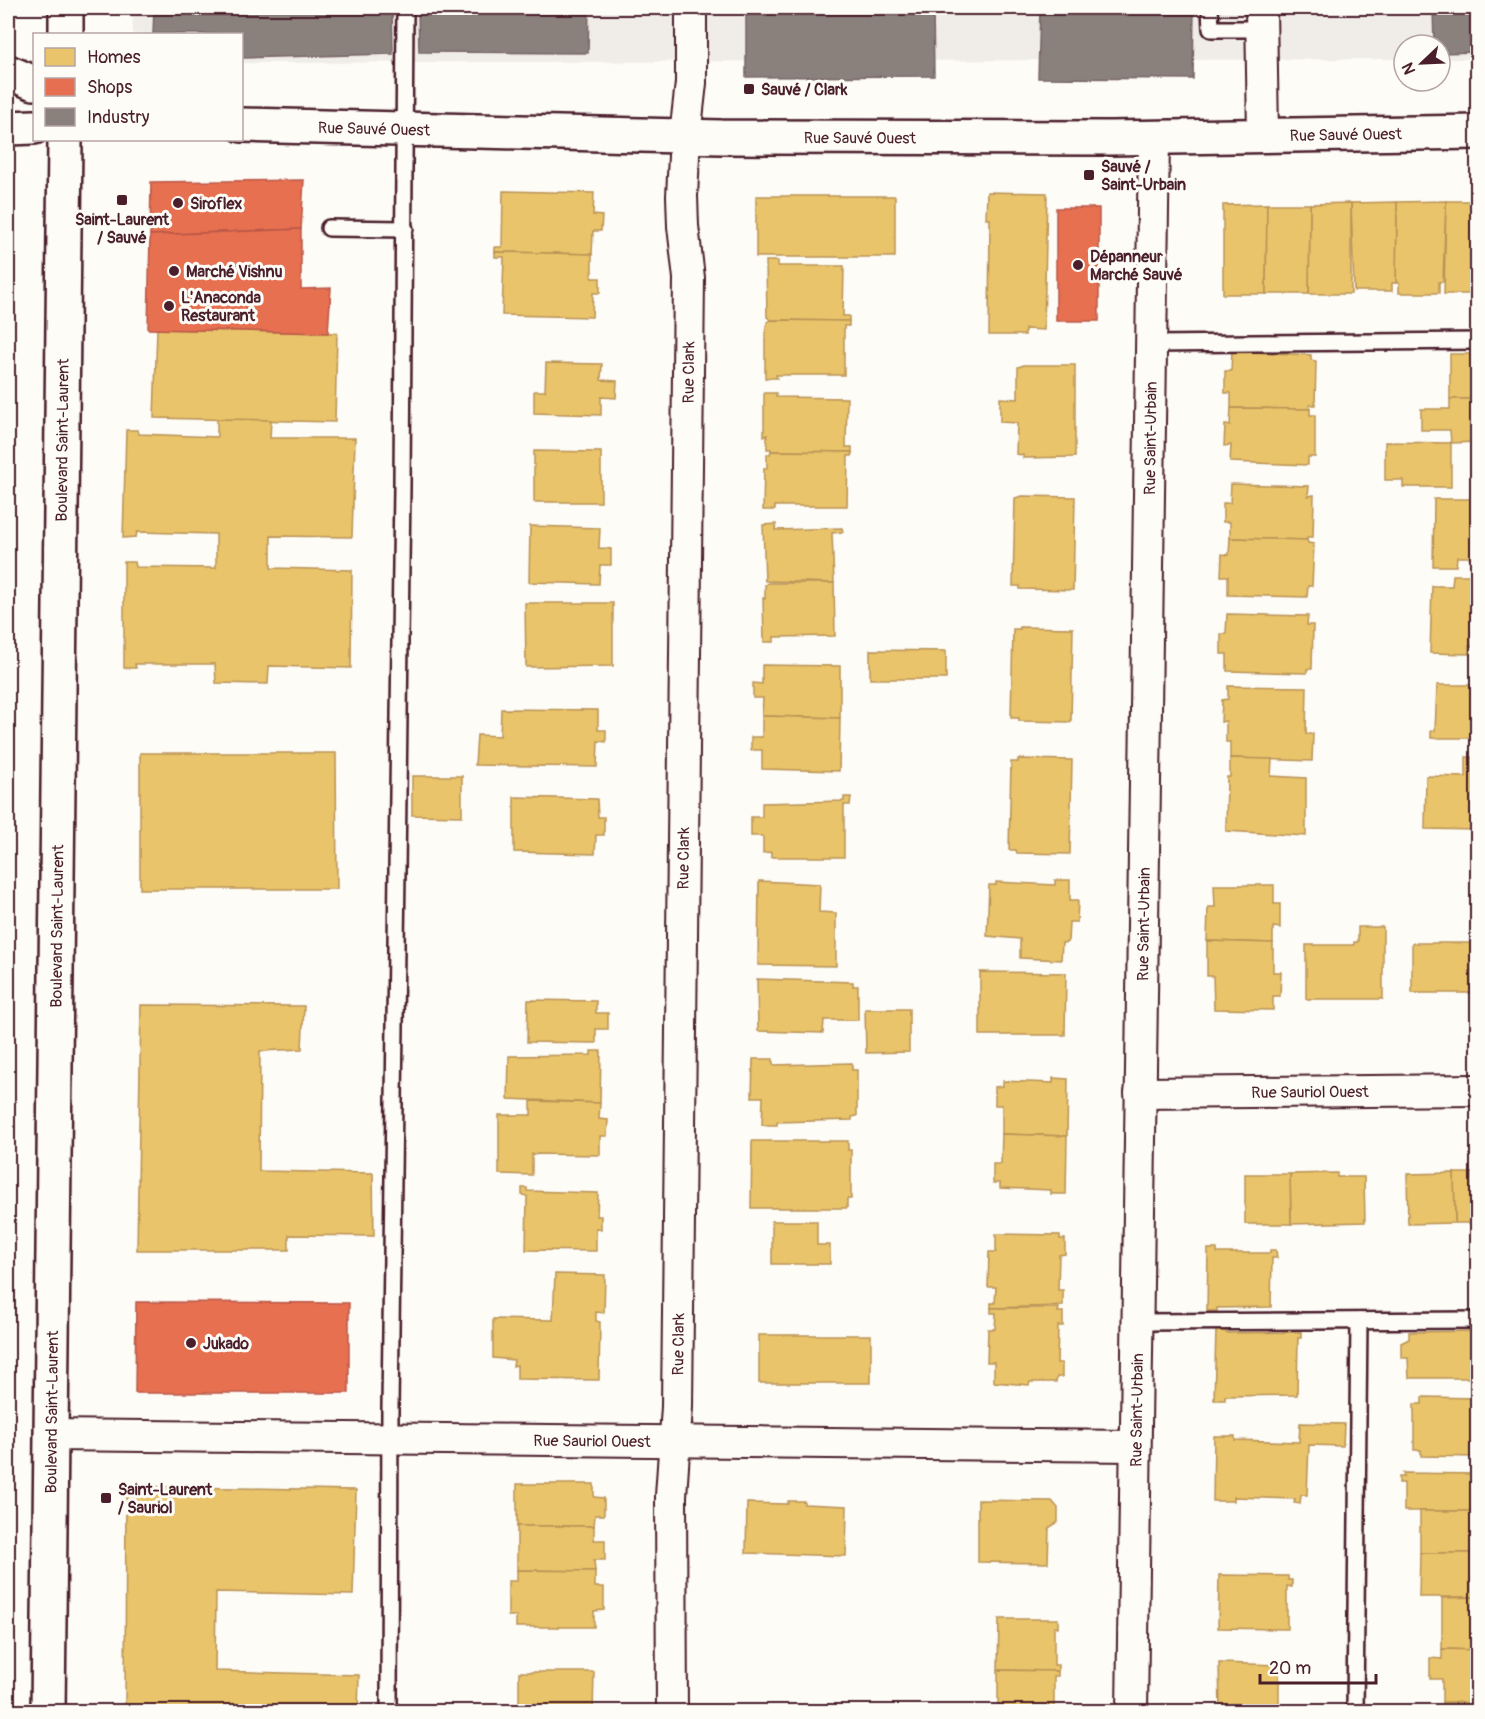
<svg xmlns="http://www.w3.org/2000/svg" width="1485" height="1719" viewBox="0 0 1485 1719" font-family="Pangolin,sans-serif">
	<rect width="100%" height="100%" fill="#fdfcf7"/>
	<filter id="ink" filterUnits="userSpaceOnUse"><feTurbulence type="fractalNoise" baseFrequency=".0167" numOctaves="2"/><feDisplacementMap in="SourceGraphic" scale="12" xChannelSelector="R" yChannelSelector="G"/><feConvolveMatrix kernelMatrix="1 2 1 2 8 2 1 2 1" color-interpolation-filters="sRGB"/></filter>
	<g filter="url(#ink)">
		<polygon fill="#f0ece8" points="132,8 1477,8 1478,59 1440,59 1440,45 1404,45 1404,59 242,63 242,34 133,34"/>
		<g fill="#e9c46a" stroke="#b99257" stroke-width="1.5">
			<polygon points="503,191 594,193 593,215 602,216 601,231 593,231 592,254 495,252 495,247 502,247"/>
			<polygon points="987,192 1047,193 1044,330 1025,329 1025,335 989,335 990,219 986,219"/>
			<rect x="756" y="196" width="139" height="61"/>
			<polygon points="1446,201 1478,201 1478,294 1444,294"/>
			<polygon points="1446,201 1443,282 1439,282 1439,293 1399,293 1399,283 1396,283 1397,202"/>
			<polygon points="1397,202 1396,283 1392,283 1392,291 1354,291 1351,203"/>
			<polygon points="1351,203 1351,294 1309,294 1310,204"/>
			<polygon points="1267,204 1266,294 1223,294 1223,205"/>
			<polygon points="1267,204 1310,204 1309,294 1266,294"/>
			<polygon points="495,252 592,254 592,278 600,278 600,293 593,293 592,317 502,315 504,257 495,257"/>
			<polygon points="766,261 778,261 778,266 844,266 843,316 849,316 849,321 771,320 767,317"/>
			<polygon points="771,320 849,321 849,326 844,326 844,375 776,375 777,378 765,378 765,335 767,322"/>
			<polygon points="157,329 337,333 335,422 154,418"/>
			<polygon points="1232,351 1311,355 1311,360 1316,361 1315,405 1310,405 1310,409 1231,408 1231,393 1225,393 1225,371 1231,371"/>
			<rect x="1450" y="354" width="28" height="45"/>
			<polygon points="546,363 602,364 601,380 617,381 616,398 601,397 601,415 534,413 534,391 545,391"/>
			<polygon points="1024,365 1075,365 1075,457 1023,458 1023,455 1016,454 1017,423 1000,422 1000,398 1018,399 1018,367"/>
			<polygon points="764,393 776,393 776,397 847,398 846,447 852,447 852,452 771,451 771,449 767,449 767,435 764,436"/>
			<polygon points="1450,399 1478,399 1478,442 1451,443 1450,430 1421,430 1421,409 1450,409"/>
			<polygon points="1231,408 1310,409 1310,415 1315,415 1315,457 1308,457 1308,465 1230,462 1231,445 1224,446 1225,425 1230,425"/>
			<polygon points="217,419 271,420 270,438 355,438 352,537 271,536 271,568 352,570 351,668 269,666 268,684 216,683 215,664 135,664 136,668 124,668 124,562 135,562 136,567 216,568 216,534 137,532 136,537 123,538 126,430 138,430 139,434 217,437"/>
			<polygon points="1385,442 1451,443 1451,487 1403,487 1403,480 1385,480"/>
			<polygon points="534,451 601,452 601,502 534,502"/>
			<polygon points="771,451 852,452 852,456 848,456 847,506 775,506 775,510 763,510 764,468 767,468 767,454 770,454"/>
			<polygon points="1231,484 1309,486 1308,496 1314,495 1313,537 1307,537 1307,540 1230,538 1230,522 1223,522 1223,503 1230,503"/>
			<polygon points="1022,496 1075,497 1073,590 1020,589 1020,586 1013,586 1015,498"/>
			<polygon points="1434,499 1471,499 1473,508 1478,508 1478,557 1457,557 1456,566 1433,566"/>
			<polygon points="776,524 775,530 842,528 843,532 832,533 834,583 765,581 763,525"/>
			<polygon points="530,526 600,528 599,548 611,549 611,565 600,565 599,584 529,582"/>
			<polygon points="1230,538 1307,540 1308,543 1314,544 1312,586 1308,586 1307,597 1228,595 1228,576 1221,576 1222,554 1229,555"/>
			<polygon points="1453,575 1478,575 1478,646 1469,646 1469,654 1430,653 1432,586 1452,586"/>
			<polygon points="768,583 834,583 835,636 774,637 774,642 764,642 763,598 765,599 765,585"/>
			<polygon points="525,603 613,603 613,666 526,667"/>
			<polygon points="1227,614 1308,616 1307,625 1313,625 1312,669 1307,669 1307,673 1227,671 1227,654 1221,654 1221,634 1226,634"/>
			<polygon points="1020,627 1073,628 1071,722 1019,721 1019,718 1011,718 1013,629 1020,629"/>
			<polygon points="870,650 946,651 946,679 870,679"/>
			<polygon points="762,665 840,666 840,718 762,716 763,698 753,698 753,683 762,684"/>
			<polygon points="1437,685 1478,685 1478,738 1431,738 1431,731 1435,731"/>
			<polygon points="1228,686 1307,687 1306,734 1313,734 1312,761 1230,758 1230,742 1226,742 1226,721 1221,722 1222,700 1228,699"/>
			<polygon points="501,709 598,710 598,730 606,730 606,742 598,741 597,767 475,765 477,735 500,736"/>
			<polygon points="762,716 840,718 839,771 762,769 762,750 751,750 751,737 762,737"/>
			<polygon points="140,753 336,753 337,889 140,889"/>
			<polygon points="1466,757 1478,758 1478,830 1425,829 1426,776 1466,777"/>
			<polygon points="1230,758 1272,759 1271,776 1306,778 1306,836 1226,831 1227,777 1230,777"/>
			<polygon points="1018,759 1072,760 1070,854 1017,853 1016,850 1009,850 1011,762 1018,762"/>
			<polygon points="412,776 462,776 462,816 412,815"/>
			<polygon points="514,797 597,799 598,817 604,817 604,835 596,835 595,854 514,852"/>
			<polygon points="844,797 851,797 850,805 844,805 844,857 771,857 771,852 763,853 763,836 751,836 751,817 762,817 762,803 844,801"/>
			<polygon points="1055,880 1070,880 1070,900 1078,900 1077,922 1069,922 1068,942 1062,943 1061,960 1020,958 1020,939 987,936 989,885 996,885 996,882 1055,885"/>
			<polygon points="759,881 820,884 819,912 836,913 836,966 758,965"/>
			<polygon points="1214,885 1274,885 1274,904 1280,904 1280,928 1273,927 1273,943 1207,941 1208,907 1215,907"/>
			<polygon points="1358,927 1383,927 1383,999 1306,999 1306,945 1354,945 1354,942 1358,942"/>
			<polygon points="1207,941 1273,943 1273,972 1281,972 1280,996 1273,996 1273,1010 1214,1009 1213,976 1207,976"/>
			<rect x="1412" y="943" width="66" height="50"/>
			<polygon points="980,972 1066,973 1065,1035 980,1035"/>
			<polygon points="757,979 853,982 853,986 858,986 858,1020 824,1020 823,1033 758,1031"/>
			<polygon points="528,1000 596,1001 596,1013 608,1013 608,1029 596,1029 596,1043 527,1042"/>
			<polygon points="141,1005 304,1006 302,1049 260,1051 259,1171 373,1173 374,1236 289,1235 289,1250 137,1250"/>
			<polygon points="865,1009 909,1009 909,1052 866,1053"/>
			<polygon points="591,1051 601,1051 600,1103 508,1099 509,1056 591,1055"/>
			<polygon points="753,1059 773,1059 773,1065 852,1063 852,1070 857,1070 857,1116 852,1117 852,1120 777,1122 777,1125 762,1125 763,1097 752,1097"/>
			<polygon points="1053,1078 1068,1079 1067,1136 1002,1134 1002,1105 995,1105 995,1087 1003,1086 1003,1081 1053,1083"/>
			<polygon points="531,1101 600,1103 599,1119 608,1120 607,1136 600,1136 600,1155 532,1154 532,1175 499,1174 499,1115 531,1115"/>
			<polygon points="1002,1134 1067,1136 1066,1194 1051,1194 1051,1190 1000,1188 1000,1183 993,1183 993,1164 1001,1164"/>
			<polygon points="752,1141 848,1141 848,1150 851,1150 851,1199 847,1199 847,1208 751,1208"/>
			<polygon points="1337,1173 1337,1177 1364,1177 1365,1222 1291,1224 1290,1174"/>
			<polygon points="1454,1173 1478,1173 1478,1223 1455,1223"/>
			<polygon points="1454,1173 1455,1223 1408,1224 1407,1174"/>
			<polygon points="1245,1174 1290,1174 1291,1224 1245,1224"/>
			<polygon points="522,1188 527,1188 527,1191 598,1193 597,1216 601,1216 601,1229 596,1228 596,1251 526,1250 527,1196 522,1195"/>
			<polygon points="772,1221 817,1221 817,1245 830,1245 830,1264 772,1264"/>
			<polygon points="996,1234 1060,1235 1060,1239 1065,1239 1065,1254 1059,1255 1058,1290 1063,1290 1063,1306 991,1308 991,1303 995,1303 996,1287 988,1287 989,1252 996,1252"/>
			<polygon points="1208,1249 1217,1249 1217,1253 1270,1253 1270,1250 1276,1250 1277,1258 1272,1258 1271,1307 1217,1308 1217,1311 1207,1311"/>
			<polygon points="555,1274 605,1275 604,1313 596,1312 596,1321 600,1322 599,1380 517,1379 517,1365 513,1366 514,1360 493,1358 493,1319 553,1320"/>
			<polygon points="991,1308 1059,1308 1058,1312 1063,1312 1063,1326 1058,1326 1057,1363 1062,1363 1062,1377 1057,1377 1056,1382 1030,1382 1029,1385 994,1382 994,1362 987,1362 988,1329 995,1329 996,1313 991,1313"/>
			<polygon points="1216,1330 1226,1330 1226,1333 1301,1332 1301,1338 1298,1338 1297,1395 1225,1396 1225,1400 1214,1400"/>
			<polygon points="1478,1331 1478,1378 1409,1378 1408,1358 1401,1358 1401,1343 1409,1339 1409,1332"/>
			<rect x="759" y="1335" width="112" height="48"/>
			<polygon points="1422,1397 1478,1398 1478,1457 1421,1456 1421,1450 1414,1450 1414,1404 1422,1404"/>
			<polygon points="1300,1423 1344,1424 1343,1446 1309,1445 1307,1495 1301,1495 1300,1504 1294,1503 1295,1499 1234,1497 1234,1501 1213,1501 1214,1436 1235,1436 1235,1440 1299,1442"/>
			<polygon points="1403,1473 1478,1474 1478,1511 1404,1511 1404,1483 1399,1483 1399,1477 1404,1477"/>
			<polygon points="517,1484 594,1484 594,1497 604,1498 604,1515 595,1515 594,1526 517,1526"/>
			<polygon points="126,1486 356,1490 353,1595 216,1592 215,1671 359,1675 358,1712 125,1712"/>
			<polygon points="978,1500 1052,1501 1058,1508 1058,1522 1049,1528 1048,1563 978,1562"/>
			<polygon points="788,1501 804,1501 804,1504 847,1506 846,1556 746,1553 747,1503 788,1504"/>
			<rect x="1420" y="1511" width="58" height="42"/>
			<polygon points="517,1526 594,1526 594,1540 605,1540 605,1560 594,1560 595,1571 517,1570"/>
			<polygon points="1420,1553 1478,1553 1478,1597 1419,1597"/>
			<polygon points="517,1570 595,1571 595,1587 604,1587 604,1610 594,1611 594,1627 516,1627 516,1616 508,1616 508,1581 517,1581"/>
			<polygon points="1219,1575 1288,1576 1288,1580 1292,1580 1292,1587 1287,1586 1287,1629 1218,1628"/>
			<polygon points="1478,1597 1478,1650 1442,1649 1442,1598"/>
			<polygon points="999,1619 1058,1619 1058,1627 1054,1626 1054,1665 1058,1665 1058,1671 998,1670"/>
			<polygon points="1442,1649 1478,1650 1478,1703 1442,1702 1442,1679 1430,1679 1430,1658 1442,1659"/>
			<polygon points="1219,1663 1279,1665 1279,1712 1220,1711"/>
			<polygon points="998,1670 1058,1671 1058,1676 1054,1676 1054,1712 998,1712"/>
			<polygon points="519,1672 594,1672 593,1712 519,1712"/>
			<polygon points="1442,1702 1478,1703 1478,1712 1442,1712"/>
		</g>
		<g fill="#e76f51" stroke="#b85746" stroke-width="1.5">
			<polygon points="304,180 301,229 150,235 151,182"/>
			<rect x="1056" y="208" width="43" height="113"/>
			<polygon points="301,229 301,289 331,288 328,333 148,329 150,235"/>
			<polygon points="136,1302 349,1303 349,1393 135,1393"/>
		</g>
		<g fill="#8a817c" stroke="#776464" stroke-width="1.5">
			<polygon points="154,8 392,8 393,54 242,58 242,34 153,34"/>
			<polygon points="418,8 589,8 588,53 419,52"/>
			<polygon points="746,8 933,8 934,76 746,77"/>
			<polygon points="1040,8 1194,8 1193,79 1038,78"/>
			<polygon points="1433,8 1478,8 1478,52 1440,53 1440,45 1434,45"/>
		</g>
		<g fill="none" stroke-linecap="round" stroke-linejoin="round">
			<g stroke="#4a1f2b" stroke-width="20">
				<g id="service">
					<polyline points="1210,8 1211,29 1262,29"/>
					<polyline points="329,228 405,229"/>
					<polyline points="1152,344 1478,341"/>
					<polyline points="1137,1322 1478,1320"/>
					<polyline points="389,1712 390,1408 402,487 405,8"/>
					<polyline points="1355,1712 1359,1321"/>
				</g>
			</g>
			<g stroke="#4a1f2b" stroke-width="34">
				<g id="minor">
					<polyline points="1261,8 1263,135"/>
					<path id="s1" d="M1140,1093L1478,1090"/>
					<path id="s2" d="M50,1435L1134,1446"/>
					<path id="s3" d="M672,1712L671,1496L677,1407L689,278L683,226L682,196L685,136L691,83V8"/>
					<path id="s4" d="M1132,1712L1154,138"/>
				</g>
			</g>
			<g stroke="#4a1f2b" stroke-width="38">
				<g id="secondary">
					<polyline points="66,8 66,34"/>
					<polyline points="8,72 34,83"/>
					<path id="s5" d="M242,125L721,137L1111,138L1478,132"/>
					<polyline points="8,128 34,127"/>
					<path id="s6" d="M48,1712L65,140"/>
				</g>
			</g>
			<use href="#service" stroke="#fdfcf7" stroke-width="15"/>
			<use href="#minor" stroke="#fdfcf7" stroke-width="30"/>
			<use href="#secondary" stroke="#fdfcf7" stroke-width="33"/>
		</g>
	</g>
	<g fill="#4a1f2b" stroke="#fdfcf7" stroke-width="2">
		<rect x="743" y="83" width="12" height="12" rx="3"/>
		<rect x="1083" y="169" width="12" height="12" rx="3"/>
		<rect x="116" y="194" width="12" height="12" rx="3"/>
		<circle cx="178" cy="203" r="6"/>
		<circle cx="1078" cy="265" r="6"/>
		<circle cx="174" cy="271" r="6"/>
		<circle cx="169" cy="306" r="6"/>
		<circle cx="191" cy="1343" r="6"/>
		<rect x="100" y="1492" width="12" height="12" rx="3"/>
	</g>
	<g text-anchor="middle" stroke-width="6" stroke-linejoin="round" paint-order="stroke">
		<g font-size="16" font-weight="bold" fill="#4a1f2b" stroke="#fdfcf7" text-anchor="start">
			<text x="761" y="95">Sauvé / Clark</text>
			<text x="1101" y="172">Sauvé /<tspan x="1101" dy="18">Saint-Urbain</tspan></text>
			<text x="190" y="209">Siroflex</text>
			<text x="122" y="225" text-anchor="middle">Saint-Laurent<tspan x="122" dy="18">/ Sauvé</tspan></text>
			<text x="1090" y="262">Dépanneur<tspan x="1090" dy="18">Marché Sauvé</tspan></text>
			<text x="186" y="277">Marché Vishnu</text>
			<text x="181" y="303">L'Anaconda<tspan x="181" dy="18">Restaurant</tspan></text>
			<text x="203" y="1349">Jukado</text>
			<text x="118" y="1495">Saint-Laurent<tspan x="118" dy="18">/ Sauriol</tspan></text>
		</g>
		<g font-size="16" fill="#4a1f2b" stroke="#fdfcf7">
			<text dy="6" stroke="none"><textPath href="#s5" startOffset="132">Rue Sauvé Ouest</textPath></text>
			<text dy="6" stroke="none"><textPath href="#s5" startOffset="1104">Rue Sauvé Ouest</textPath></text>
			<text dy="6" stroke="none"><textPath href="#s5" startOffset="618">Rue Sauvé Ouest</textPath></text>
			<text dy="6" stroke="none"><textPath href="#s3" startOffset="1340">Rue Clark</textPath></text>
			<text dy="6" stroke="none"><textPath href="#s4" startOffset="1274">Rue Saint-Urbain</textPath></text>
			<text dy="6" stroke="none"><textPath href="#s6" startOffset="1272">Boulevard Saint-Laurent</textPath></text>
			<text dy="6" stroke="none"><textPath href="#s3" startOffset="854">Rue Clark</textPath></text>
			<text dy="6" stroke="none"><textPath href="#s6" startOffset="786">Boulevard Saint-Laurent</textPath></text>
			<text dy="6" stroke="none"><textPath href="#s4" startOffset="788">Rue Saint-Urbain</textPath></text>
			<text dy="6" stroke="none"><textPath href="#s1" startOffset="170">Rue Sauriol Ouest</textPath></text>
			<text dy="6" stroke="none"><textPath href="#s3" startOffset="368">Rue Clark</textPath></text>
			<text dy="6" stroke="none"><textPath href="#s6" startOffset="300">Boulevard Saint-Laurent</textPath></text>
			<text dy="6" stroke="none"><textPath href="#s4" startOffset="302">Rue Saint-Urbain</textPath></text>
			<text dy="6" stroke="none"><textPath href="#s2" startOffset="542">Rue Sauriol Ouest</textPath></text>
		</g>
	</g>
	<rect width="1485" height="1719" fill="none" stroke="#fdfcf7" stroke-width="30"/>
	<rect x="15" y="15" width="1455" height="1689" fill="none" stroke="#4a1f2b" stroke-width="2" filter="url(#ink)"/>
	<rect x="33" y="33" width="210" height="108" fill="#fdfcf7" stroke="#b5a4a5" stroke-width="1.5"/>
	<rect x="45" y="48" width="30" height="18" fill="#e9c46a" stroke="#b5a4a5" stroke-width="1.5"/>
	<text x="87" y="63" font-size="18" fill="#4a1f2b">Homes</text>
	<rect x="45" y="78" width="30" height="18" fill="#e76f51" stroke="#b5a4a5" stroke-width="1.5"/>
	<text x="87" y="93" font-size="18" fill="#4a1f2b">Shops</text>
	<rect x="45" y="108" width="30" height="18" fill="#8a817c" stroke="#b5a4a5" stroke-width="1.5"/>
	<text x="87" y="123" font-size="18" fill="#4a1f2b">Industry</text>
	<g transform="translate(1422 63) rotate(247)"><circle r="28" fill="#fdfcf7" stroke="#b5a4a5" stroke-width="1.5"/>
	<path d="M0-4.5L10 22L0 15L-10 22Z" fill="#4a1f2b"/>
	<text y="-9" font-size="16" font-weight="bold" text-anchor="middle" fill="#4a1f2b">N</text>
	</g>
	<path d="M1260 1674v9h116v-9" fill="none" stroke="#4a1f2b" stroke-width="3"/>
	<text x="1269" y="1674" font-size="18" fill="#4a1f2b" stroke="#fdfcf7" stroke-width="4.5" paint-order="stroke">20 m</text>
</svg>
